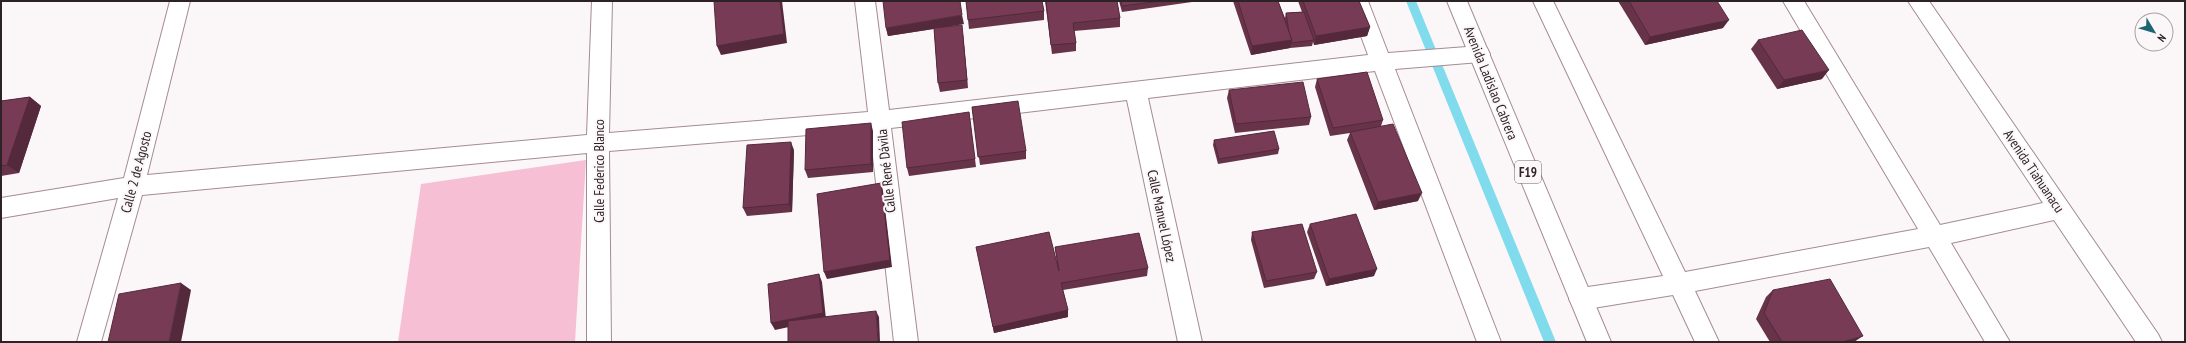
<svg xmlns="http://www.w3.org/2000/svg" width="2186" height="343" viewBox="0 0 2186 343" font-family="'PT Sans Narrow',sans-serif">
	<rect width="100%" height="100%" fill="#fbf6f8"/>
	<polygon fill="#f7bfd4" points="586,160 575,342 398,342 421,184"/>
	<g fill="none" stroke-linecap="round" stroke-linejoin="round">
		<polygon fill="#80dced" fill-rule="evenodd" points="1406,1 1416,1 1556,342 1544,342"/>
		<g stroke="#a58b94" stroke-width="2">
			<g id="street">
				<polygon points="170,1 190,1 147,175 587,135 592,1 612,1 609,133 868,112 855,1 875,1 889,110 1368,55 1348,1 1368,1 1388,53 1480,46 1487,48 1490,54 1487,60 1480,62 1395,69 1501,342 1477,342 1375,71 1148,98 1202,342 1178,342 1127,100 891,128 918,342 894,342 870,130 609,151 611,342 587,342 587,153 142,195 101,342 77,342 118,198 1,218 1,198 124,178"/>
				<polygon points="1533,1 1553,1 1685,272 1918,229 1783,1 1804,1 1940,225 2043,203 1908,1 1929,1 2158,334 2162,342 2136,342 2054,220 1951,243 2010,342 1985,342 1929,247 1695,291 1719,342 1695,342 1673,295 1581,310 1573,307 1569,299 1573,291 1581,288 1663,276"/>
			</g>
		</g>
		<g stroke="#a58b94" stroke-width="2">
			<polygon id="highway" points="1447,1 1467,1 1611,342 1587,342"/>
		</g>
		<use href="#street" fill="#fff" fill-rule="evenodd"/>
		<use href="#highway" fill="#fff" fill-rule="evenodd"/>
	</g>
	<g fill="#673349">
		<polygon points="966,1 1044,11 1044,20 969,29"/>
		<polygon points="1045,1 1117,1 1120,18 1120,27 1074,31 1076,43 1076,51 1052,54"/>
		<polygon points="1119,1 1192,1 1192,2 1122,12"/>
		<polygon points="1233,1 1278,1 1285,18 1286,13 1302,12 1298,1 1359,1 1370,27 1367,36 1314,45 1313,42 1312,46 1290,48 1251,55"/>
		<polygon points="1618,1 1717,1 1723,28 1645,45"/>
		<polygon points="964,24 950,26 963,34 968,88 940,92 938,83 934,29 888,36 886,28"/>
		<polygon points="1758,40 1822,79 1777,89 1751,49"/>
		<polygon points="1317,79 1383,120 1381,126 1418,201 1374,210 1347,140 1350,133 1330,136 1315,87"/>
		<polygon points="1229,90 1311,117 1309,125 1235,133 1227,98"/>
		<polygon points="30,97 41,106 19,173 1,176 1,101"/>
		<polygon points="972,107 1026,151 1026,159 980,165"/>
		<polygon points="969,112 976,167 909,176 907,168"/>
		<polygon points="873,131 873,172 808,178 805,170"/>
		<polygon points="1214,140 1279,149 1278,154 1218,164 1213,145"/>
		<polygon points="794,150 792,212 747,216 743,208"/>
		<polygon points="1310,224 1374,276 1326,286 1307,232"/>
		<polygon points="1252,232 1317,272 1314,279 1264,288 1251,240"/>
		<polygon points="1055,247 1148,268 1147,276 1063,290 1068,310 1068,317 994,333 978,254 1057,263"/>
		<polygon points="1773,290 1854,342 1770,342 1756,319 1766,297"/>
	</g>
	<g fill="#54293c">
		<polygon points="780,1 782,1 787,43 721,55 717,46"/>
		<polygon points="962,15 964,24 888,36 886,28"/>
		<polygon points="1729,20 1723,28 1645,45 1650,37"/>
		<polygon points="962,25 963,34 968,88 967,80"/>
		<polygon points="1370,27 1367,36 1314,45 1316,36"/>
		<polygon points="1292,40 1290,48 1251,55 1252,46"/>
		<polygon points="1829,70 1822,79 1777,89 1784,80"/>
		<polygon points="30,97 41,106 19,173 7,165"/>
		<polygon points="871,123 873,131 873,172 871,164"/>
		<polygon points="791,142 794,150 792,212 789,204"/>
		<polygon points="881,183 883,191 892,267 827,279 824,272"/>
		<polygon points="1422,193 1418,201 1374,210 1378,202"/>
		<polygon points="1377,269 1374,276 1326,286 1329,279"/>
		<polygon points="819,274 822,282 826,319 775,330 771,323"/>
		<polygon points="181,283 191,290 181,342 169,342"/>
		<polygon points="1068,310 1068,317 994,333 993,327"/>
		<polygon points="876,311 879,317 880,342 878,342"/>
		<polygon points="1863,336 1854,342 1842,342"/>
	</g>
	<g fill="#783b55" stroke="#54293c">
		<polygon points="714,1 780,1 784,34 717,46"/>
		<polygon points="883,1 960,1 962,15 886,28"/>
		<polygon points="966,1 1042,1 1044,11 968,20"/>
		<polygon points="1046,1 1117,1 1120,18 1073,23 1076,43 1051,45"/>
		<polygon points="1121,1 1161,1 1122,6"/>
		<polygon points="1238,1 1278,1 1292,40 1252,46"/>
		<polygon points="1303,1 1359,1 1370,27 1316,36"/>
		<polygon points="1629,1 1717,1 1729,20 1650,37"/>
		<polygon points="1304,12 1314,40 1291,43 1292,40 1289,32 1286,13"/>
		<polygon points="962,25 967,80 938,83 934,28"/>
		<polygon points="1802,30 1829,70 1784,80 1758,40"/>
		<polygon points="1367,72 1383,120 1333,128 1317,79"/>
		<polygon points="1303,82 1311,117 1236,124 1229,90"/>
		<polygon points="30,97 7,165 1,166 1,101"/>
		<polygon points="1018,101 1026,151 978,157 972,107"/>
		<polygon points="969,112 975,159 907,168 902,122"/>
		<polygon points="871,123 871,164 805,170 806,129"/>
		<polygon points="1393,124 1422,193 1378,202 1350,132"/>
		<polygon points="1274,131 1279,149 1219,159 1214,140"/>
		<polygon points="791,142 789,204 743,208 747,145"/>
		<polygon points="881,183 890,260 824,272 817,194"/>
		<polygon points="1356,214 1377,269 1329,279 1310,224"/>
		<polygon points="1302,224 1317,272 1266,281 1252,232"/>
		<polygon points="1049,232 1059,271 1055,247 1139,233 1148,268 1061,283 1068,310 993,327 976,247"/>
		<polygon points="819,274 823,313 771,323 768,284"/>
		<polygon points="1830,279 1863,336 1842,342 1782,342 1764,313 1773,290"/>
		<polygon points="181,283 169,342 108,342 119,294"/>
		<polygon points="876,311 878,342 788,342 788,321"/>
	</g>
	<g text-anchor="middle" stroke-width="4" stroke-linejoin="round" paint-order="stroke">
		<rect fill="#fbf6f8" stroke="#6b6265" stroke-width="1" x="1515" y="161" width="26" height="22" rx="3"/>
		<g font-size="13" font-weight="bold" fill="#2d2226">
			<text x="1528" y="177">F19</text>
		</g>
		<g font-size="14" fill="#2d2226" stroke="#fbf6f8">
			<text transform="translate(1491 83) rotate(68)" y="5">Avenida Ladislao Cabrera</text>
			<text transform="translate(599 171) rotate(-90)" y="5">Calle Federico Blanco</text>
			<text transform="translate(886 171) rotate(-96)" y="5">Calle René Dávila</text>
			<text transform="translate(2034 171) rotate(56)" y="5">Avenida Tiahuanacu</text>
			<text transform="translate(136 172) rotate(-75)" y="5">Calle 2 de Agosto</text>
			<text transform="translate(1162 216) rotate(78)" y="5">Calle Manuel López</text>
		</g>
	</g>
	<rect width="2186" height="343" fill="none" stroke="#2d2226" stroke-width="4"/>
	<g transform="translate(2154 32) rotate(128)"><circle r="19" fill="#fbf6f8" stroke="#a9a1a4"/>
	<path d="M0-3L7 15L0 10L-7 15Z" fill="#1c6672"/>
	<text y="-6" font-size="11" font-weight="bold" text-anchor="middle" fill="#2d2226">N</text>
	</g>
</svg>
